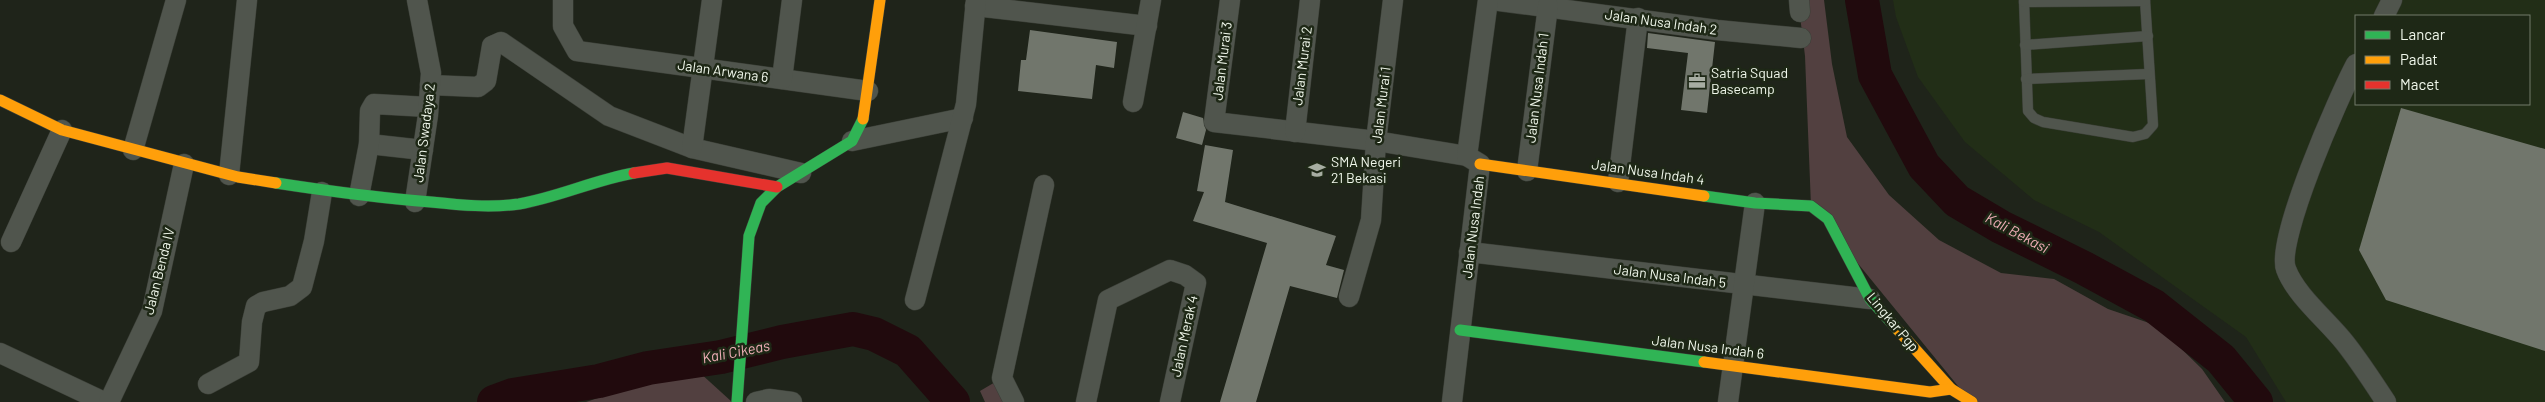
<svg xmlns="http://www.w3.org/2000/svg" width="2545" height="402" viewBox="0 0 2545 402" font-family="Barlow,sans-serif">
	<rect width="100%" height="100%" fill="#1f241a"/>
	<path fill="#222e17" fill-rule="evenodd" d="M1893,0H2545V402H2286L2246,337L2099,232L2034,200L1965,142L1918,77L1896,17ZM2356,16H2529V104H2356Z"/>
	<g fill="#524040">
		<polygon points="1798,0 1824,0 1832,64 1847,137 1889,195 1939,240 2001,273 2054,279 2108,309 2158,326 2202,369 2225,402 1971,402 1811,206 1805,56"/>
		<polygon points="699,372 732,402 586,402 643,383"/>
		<polygon points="1002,378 1014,402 985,402 980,391"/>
	</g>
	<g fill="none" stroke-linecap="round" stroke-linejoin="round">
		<g stroke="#210a0d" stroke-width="34">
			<polyline points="1862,0 1875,75 1924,166 1957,201 2001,227 2084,268 2154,306 2221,359 2256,402"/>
			<polyline points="494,402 513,395 599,381 648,368 721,357 782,342 853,329 874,334 908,351 953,402"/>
		</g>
	</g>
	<g fill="#71766c">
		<polygon points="1030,30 1117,42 1114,68 1096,65 1092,99 1018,91 1021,60 1026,60"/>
		<polygon points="1648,33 1715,42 1707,113 1681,110 1688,53 1647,48"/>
		<polygon points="2401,108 2545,149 2545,351 2386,300 2359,250"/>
		<polygon points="1183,112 1203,118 1206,130 1202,145 1176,138"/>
		<polygon points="1205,145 1233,150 1225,202 1336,236 1326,265 1344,270 1337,298 1290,286 1256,402 1220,402 1267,243 1193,221 1204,192 1197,191"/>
	</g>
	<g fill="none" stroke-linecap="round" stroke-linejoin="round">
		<g stroke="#3b3f37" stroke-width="11">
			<g id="lane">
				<polyline points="2024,0 2028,111 2034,118 2043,122 2133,137 2145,134 2153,125 2145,0"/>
				<polyline points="2024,2 2145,1"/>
				<polyline points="2025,45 2148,36"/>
				<polyline points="2026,79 2148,74"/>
			</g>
		</g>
		<g stroke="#3b3f37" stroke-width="21">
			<g id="street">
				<polyline points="563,0 563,26 577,51 868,91"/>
				<polyline points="1230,0 1214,122 1376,141 1467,156"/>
				<polyline points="1492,0 1717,30 1801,38"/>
				<polyline points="1799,0 1800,12"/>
				<polyline points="975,6 1147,26"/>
				<polyline points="2384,16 2392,0"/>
				<path d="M2356,64C2339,96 2275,241 2286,269C2296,296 2328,321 2345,343C2360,362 2373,382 2386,402"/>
				<polyline points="782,79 792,0"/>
				<polyline points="430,85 478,87 486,81 492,46 501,42 609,116 692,148 801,173"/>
				<polyline points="1133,102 1151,0"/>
				<polyline points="1295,132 1310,0"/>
				<polyline points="852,141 963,118"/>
				<polyline points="369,144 423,150"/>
				<polyline points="692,148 712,0"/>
				<polyline points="133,150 176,0"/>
				<polyline points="1527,171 1548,6"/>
				<polyline points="229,175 247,0"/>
				<polyline points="1618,182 1638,18"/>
				<polyline points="359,196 369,144 370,111 374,104 428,107"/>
				<polyline points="415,202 428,115 431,73 417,0"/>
				<polyline points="11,242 62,130"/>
				<polyline points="1469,252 1870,299"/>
				<polyline points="1349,297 1371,220 1376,141 1393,0"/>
				<polyline points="915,300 966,104 976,0"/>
				<polyline points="0,353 104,402"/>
				<polyline points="208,384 249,362 252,322 256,306 263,302 290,296 302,287 314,241 322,192"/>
				<polyline points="109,402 152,311 184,164"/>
				<polyline points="756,402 769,399 792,402"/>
				<polyline points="1014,402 1002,378 1044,185"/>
				<polyline points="1086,402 1108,300 1170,270 1185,275 1196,283 1170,402"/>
				<polyline points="1452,402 1480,164 1467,156 1488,0"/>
				<polyline points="1728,402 1755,203"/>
			</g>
		</g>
		<g stroke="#3b3f37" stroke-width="12">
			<g id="fast">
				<path d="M276,183C328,191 379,198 431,202C460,205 490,208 519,204C559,197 594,180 634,173"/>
				<polyline points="1704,196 1755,203 1811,206 1828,219 1870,299 1898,330"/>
				<polyline points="1460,330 1704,362"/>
				<polyline points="737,402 749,236 761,203 777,187 852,141 863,119"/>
			</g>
		</g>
		<g stroke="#3b3f37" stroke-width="12">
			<g id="slow">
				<polyline points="0,100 62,130 238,177 276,183"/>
				<polyline points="863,119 880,0"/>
				<polyline points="1480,164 1704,196"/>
				<polyline points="1898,330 1951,389 1972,402"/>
				<polyline points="1704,362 1930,392 1951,389"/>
			</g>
		</g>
		<g stroke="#3b3f37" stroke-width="12">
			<polyline id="jam" points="634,173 667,168 777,187"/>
		</g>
		<use href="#lane" stroke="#50554d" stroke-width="10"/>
		<use href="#street" stroke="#50554d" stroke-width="20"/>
		<use href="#fast" stroke="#30b455" stroke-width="11"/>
		<use href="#slow" stroke="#ff9f0a" stroke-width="11"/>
		<use href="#jam" stroke="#e5322d" stroke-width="11"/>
	</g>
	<defs>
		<g id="office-bare" transform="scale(1.35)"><path d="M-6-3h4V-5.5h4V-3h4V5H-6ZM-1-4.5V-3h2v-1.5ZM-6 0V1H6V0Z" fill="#a7ada2" stroke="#1e2816" stroke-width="2.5" paint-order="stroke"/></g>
		<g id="school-bare" transform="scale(1.35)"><path d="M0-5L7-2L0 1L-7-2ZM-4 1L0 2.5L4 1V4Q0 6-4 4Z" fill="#a7ada2" stroke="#1e2816" stroke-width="2.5" paint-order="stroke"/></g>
	</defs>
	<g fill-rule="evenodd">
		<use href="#office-bare" x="1697" y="81"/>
		<use href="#school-bare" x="1317" y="170"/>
	</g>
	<g text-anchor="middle" stroke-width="5" stroke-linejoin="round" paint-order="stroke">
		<g font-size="14" fill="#f0f7eb" stroke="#1e2816">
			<text transform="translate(1661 22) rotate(8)" y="5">Jalan Nusa Indah 2</text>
			<text transform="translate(1222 61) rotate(-83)" y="5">Jalan Murai 3</text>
			<text transform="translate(1302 66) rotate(-83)" y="5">Jalan Murai 2</text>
			<text transform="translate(723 71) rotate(8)" y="5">Jalan Arwana 6</text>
			<text transform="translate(1537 88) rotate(-83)" y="5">Jalan Nusa Indah 1</text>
			<text transform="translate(1381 105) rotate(-83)" y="5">Jalan Murai 1</text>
			<text transform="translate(424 133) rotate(-83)" y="5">Jalan Swadaya 2</text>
			<text transform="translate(1648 172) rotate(8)" y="5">Jalan Nusa Indah 4</text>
			<text transform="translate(1473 227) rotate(-83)" y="5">Jalan Nusa Indah</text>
			<text transform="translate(159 271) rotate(-76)" y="5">Jalan Benda IV</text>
			<text transform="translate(1670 276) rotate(7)" y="5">Jalan Nusa Indah 5</text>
			<text transform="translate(1893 322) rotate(50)" y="5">Lingkar Pgp</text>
			<text transform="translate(1184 336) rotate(-78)" y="5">Jalan Merak 4</text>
			<text transform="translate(1708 347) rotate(7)" y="5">Jalan Nusa Indah 6</text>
		</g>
		<g font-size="14" fill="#f0f7eb" stroke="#1e2816" text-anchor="start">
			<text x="1711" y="78">Satria Squad<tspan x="1711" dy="16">Basecamp</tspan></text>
			<text x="1331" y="167">SMA Negeri<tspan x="1331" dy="16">21 Bekasi</tspan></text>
		</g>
		<g font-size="15" font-style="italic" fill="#efaeb6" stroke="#1e2816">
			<text transform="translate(2017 233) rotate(28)" y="5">Kali Bekasi</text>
			<text transform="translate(736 352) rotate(-11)" y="5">Kali Cikeas</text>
		</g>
	</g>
	<rect x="2355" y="15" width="175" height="90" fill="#1e2816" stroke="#727b6b"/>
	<rect x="2365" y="31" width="25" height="8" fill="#30b455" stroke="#727b6b"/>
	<text x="2400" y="40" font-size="15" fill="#f0f7eb">Lancar</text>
	<rect x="2365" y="56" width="25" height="8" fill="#ff9f0a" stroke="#727b6b"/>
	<text x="2400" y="65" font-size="15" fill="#f0f7eb">Padat</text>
	<rect x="2365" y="81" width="25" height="8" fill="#e5322d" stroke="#727b6b"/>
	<text x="2400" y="90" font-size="15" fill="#f0f7eb">Macet</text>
</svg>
